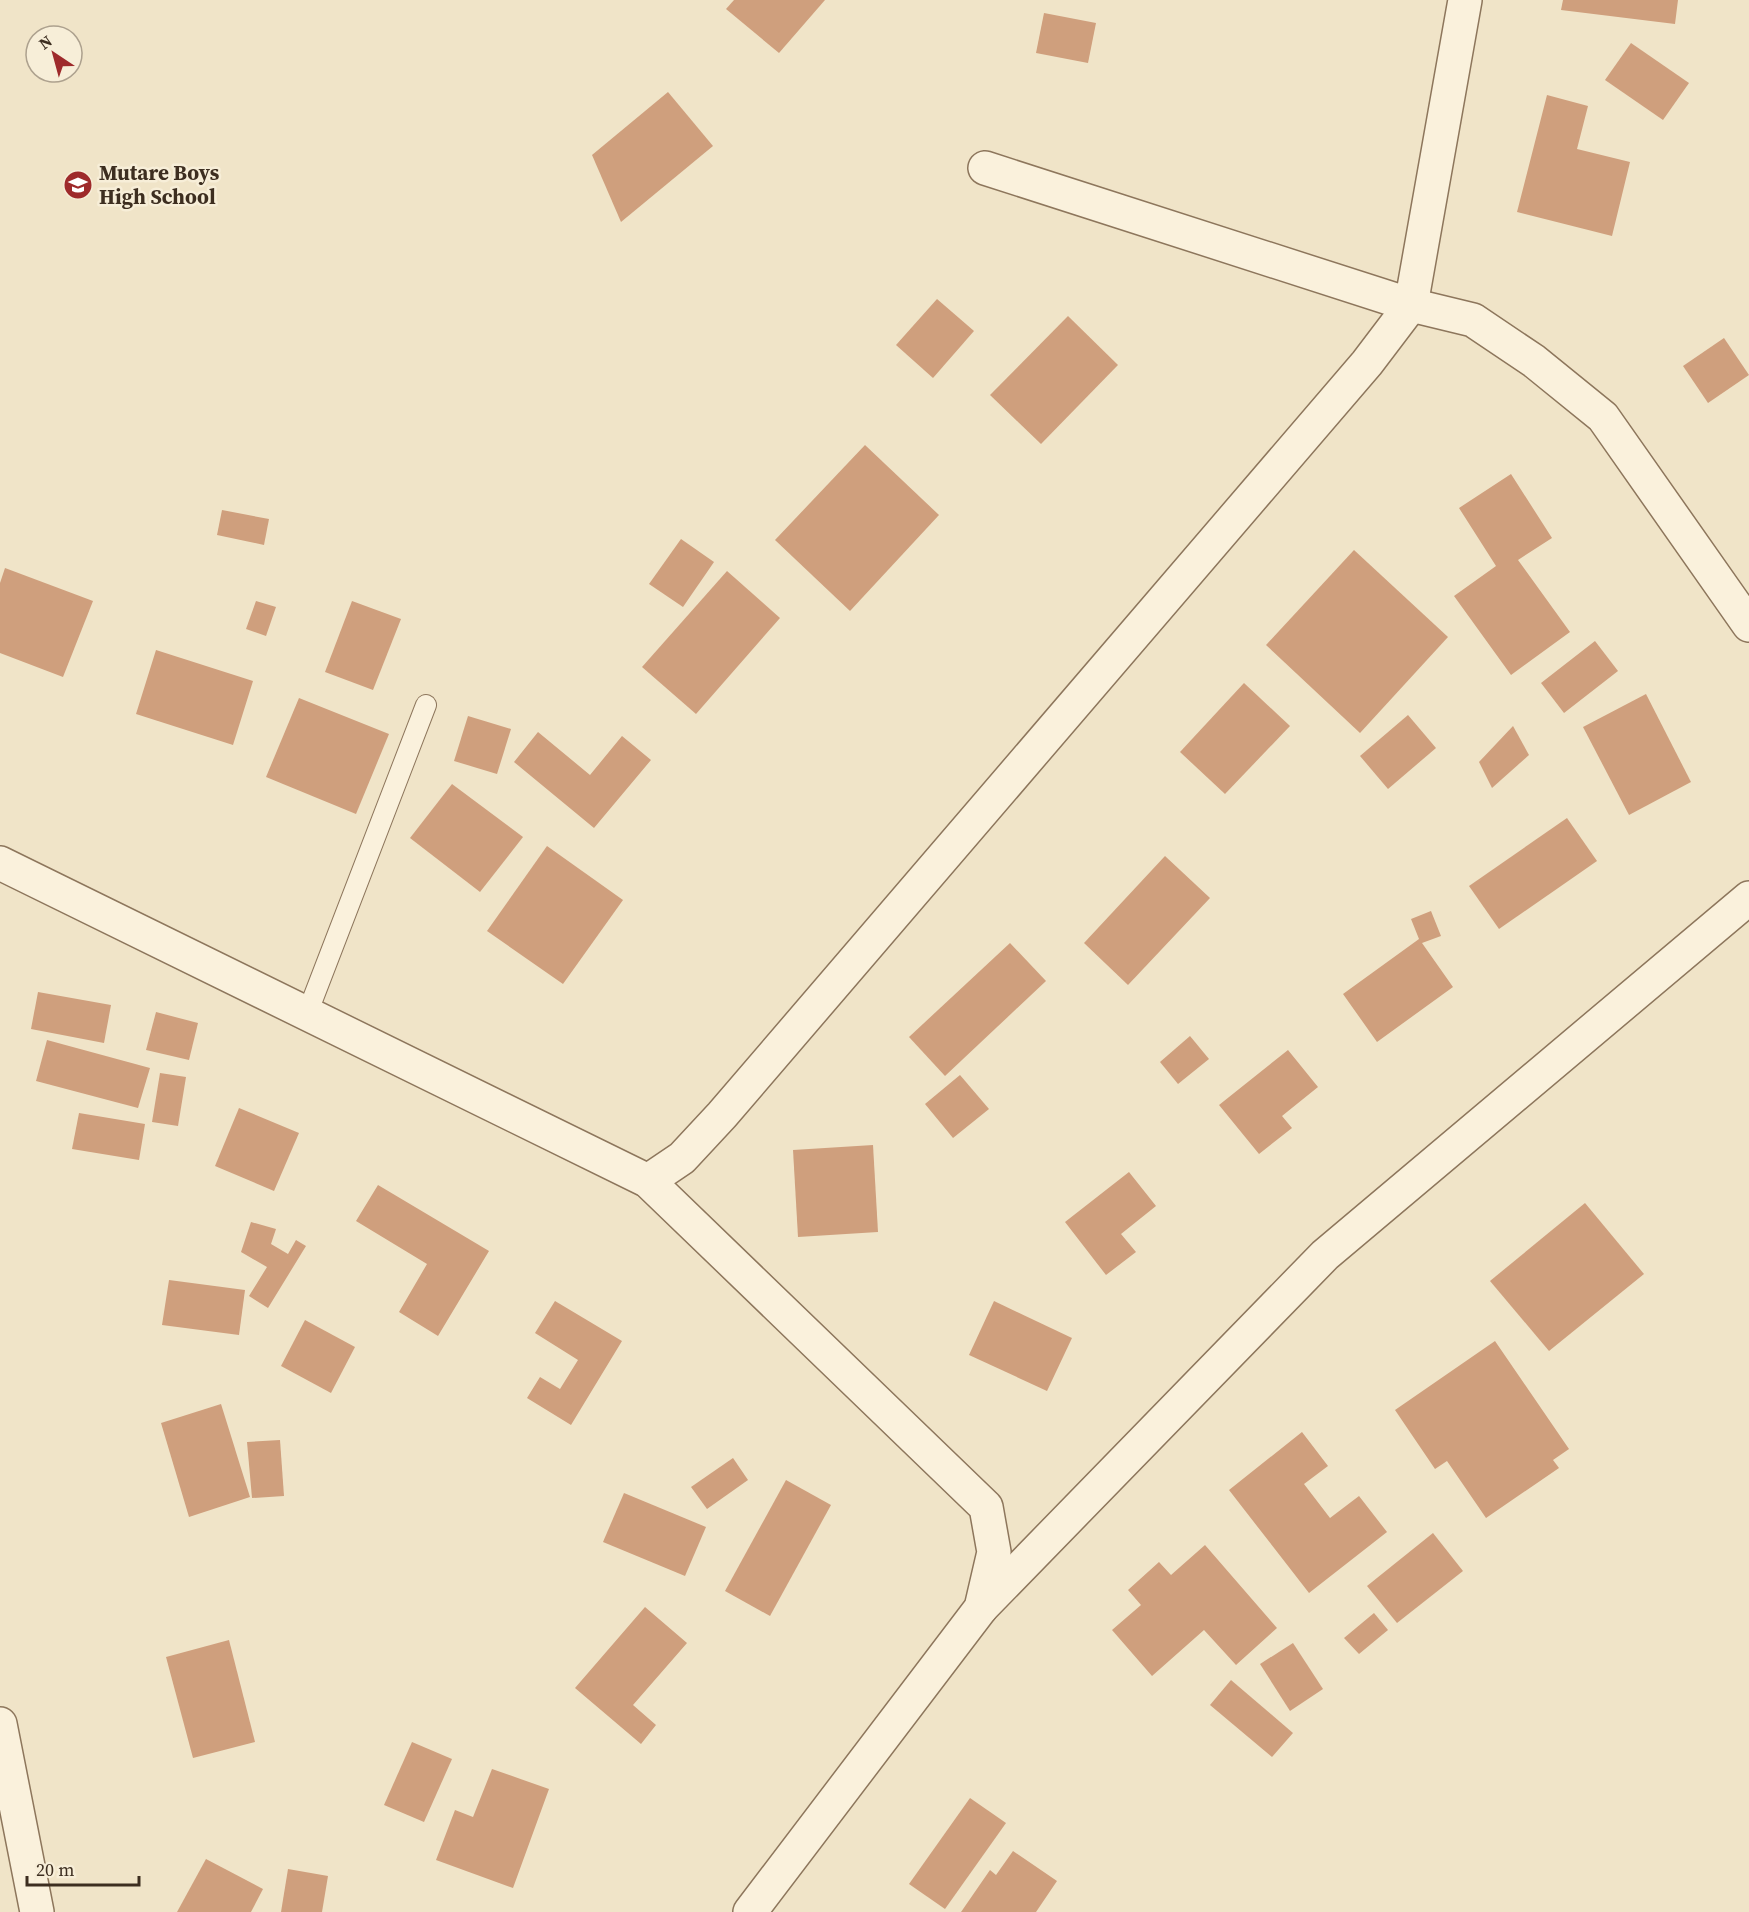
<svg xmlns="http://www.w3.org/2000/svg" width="1749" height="1912" viewBox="0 0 1749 1912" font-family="'Source Serif 4',serif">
	<rect width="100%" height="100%" fill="#f0e4c8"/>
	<g fill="#cf9f7d">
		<polygon points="734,0 825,0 779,53 726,9"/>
		<polygon points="1563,0 1678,0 1675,24 1561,10"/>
		<polygon points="1044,13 1096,23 1088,63 1036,53"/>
		<polygon points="1631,43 1689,83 1663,120 1605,80"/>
		<polygon points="668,92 713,146 621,222 592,155"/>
		<polygon points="1547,95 1588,106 1577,149 1630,162 1612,236 1517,212"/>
		<polygon points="937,299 974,331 933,378 896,345"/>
		<polygon points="1068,316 1118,365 1041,444 990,395"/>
		<polygon points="1724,338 1749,375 1708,403 1683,366"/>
		<polygon points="865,445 939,515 850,611 775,540"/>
		<polygon points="1511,474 1552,538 1518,560 1570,632 1511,675 1454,596 1496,566 1459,508"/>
		<polygon points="222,510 269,519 264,545 217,535"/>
		<polygon points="681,539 714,562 683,607 649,584"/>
		<polygon points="1354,550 1448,637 1360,733 1266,645"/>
		<polygon points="5,568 93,601 63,677 0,653 0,583"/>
		<polygon points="727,571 780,618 696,714 642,667"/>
		<polygon points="256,601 276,607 266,636 246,629"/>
		<polygon points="352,601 401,619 373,690 325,672"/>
		<polygon points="1595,641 1618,671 1564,713 1541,683"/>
		<polygon points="156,650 253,681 233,745 136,714"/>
		<polygon points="1244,683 1290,726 1225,794 1180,752"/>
		<polygon points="1646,694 1691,782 1629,815 1583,727"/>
		<polygon points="299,698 389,734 356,814 266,777"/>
		<polygon points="1408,715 1436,748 1388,789 1360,756"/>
		<polygon points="468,716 511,729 497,774 454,761"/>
		<polygon points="1513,726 1529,755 1492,788 1479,762"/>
		<polygon points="538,732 590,775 622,736 651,760 594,828 514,762"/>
		<polygon points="452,784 523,837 480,892 410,838"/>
		<polygon points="1567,818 1597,861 1499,929 1469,886"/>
		<polygon points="547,846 623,900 563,984 487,931"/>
		<polygon points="1165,856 1210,898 1128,985 1084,943"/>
		<polygon points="1431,911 1441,936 1422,943 1453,987 1377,1042 1343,994 1419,939 1411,919"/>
		<polygon points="1010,943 1046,981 945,1076 909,1037"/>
		<polygon points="38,992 111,1005 104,1043 31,1029"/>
		<polygon points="156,1012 198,1023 189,1060 146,1050"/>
		<polygon points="1190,1036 1209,1059 1178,1084 1160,1062"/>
		<polygon points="47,1040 150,1068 138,1108 36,1081"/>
		<polygon points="1288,1050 1318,1087 1282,1116 1292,1128 1259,1154 1219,1105"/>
		<polygon points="160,1073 186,1077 178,1126 152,1122"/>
		<polygon points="960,1075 989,1109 953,1138 925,1104"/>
		<polygon points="239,1108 299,1133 274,1191 215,1166"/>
		<polygon points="79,1113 145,1124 139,1160 72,1149"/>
		<polygon points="873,1145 878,1232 798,1237 793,1150"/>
		<polygon points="1129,1172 1156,1206 1121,1234 1136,1252 1106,1275 1065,1222"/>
		<polygon points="378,1185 489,1251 438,1336 399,1312 427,1264 356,1221"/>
		<polygon points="1585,1203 1644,1274 1549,1351 1490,1281"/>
		<polygon points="251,1222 276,1229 271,1244 288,1254 296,1240 306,1246 268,1308 249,1296 267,1267 241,1252"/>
		<polygon points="169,1280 245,1290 239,1335 162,1325"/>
		<polygon points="555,1301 622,1341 571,1425 527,1398 540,1377 560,1389 578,1360 535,1333"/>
		<polygon points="994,1301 1072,1338 1047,1391 969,1355"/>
		<polygon points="305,1320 355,1347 331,1393 281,1366"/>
		<polygon points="1495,1341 1569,1449 1553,1460 1559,1468 1486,1518 1447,1461 1435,1469 1395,1410"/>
		<polygon points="221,1404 250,1497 189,1517 161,1423"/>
		<polygon points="1302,1432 1328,1466 1304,1484 1330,1518 1359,1496 1387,1532 1309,1593 1229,1490"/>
		<polygon points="280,1440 284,1496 252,1498 247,1442"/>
		<polygon points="733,1458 748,1480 707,1509 691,1487"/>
		<polygon points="786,1480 831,1505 770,1616 725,1591"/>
		<polygon points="624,1493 706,1527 685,1576 603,1542"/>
		<polygon points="1433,1533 1463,1571 1397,1623 1367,1586"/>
		<polygon points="1205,1545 1277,1628 1236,1665 1204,1630 1152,1676 1112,1630 1141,1605 1128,1590 1159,1562 1171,1575"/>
		<polygon points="645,1607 687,1643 633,1705 656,1725 641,1744 575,1688"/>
		<polygon points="1374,1613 1388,1630 1359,1654 1344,1638"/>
		<polygon points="229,1640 255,1742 193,1758 166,1657"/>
		<polygon points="1293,1643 1323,1689 1290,1711 1260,1664"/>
		<polygon points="1231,1680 1293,1733 1272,1757 1210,1705"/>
		<polygon points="412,1742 452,1759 424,1822 384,1805"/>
		<polygon points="492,1769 549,1789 513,1888 436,1860 455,1810 473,1817"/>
		<polygon points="970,1798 1006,1823 945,1909 909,1884"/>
		<polygon points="1013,1851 1057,1881 1036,1912 961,1912 990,1870 996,1875"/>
		<polygon points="206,1859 263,1889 251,1912 177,1912"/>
		<polygon points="288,1869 328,1876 322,1912 281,1912"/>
	</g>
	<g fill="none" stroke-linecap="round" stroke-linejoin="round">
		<g stroke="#8d765c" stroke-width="22">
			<polyline id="service" points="307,1014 426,705"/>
		</g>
		<g stroke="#8d765c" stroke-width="36">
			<g id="minor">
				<polyline points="985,168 1411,305 1473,320 1534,361 1603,417 1749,625"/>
				<polyline points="0,863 648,1181 986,1507 994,1552 981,1608 750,1912"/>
				<polyline points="648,1181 682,1158 722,1115 1367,363 1411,305 1465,0"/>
				<polyline points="981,1608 1325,1255 1749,898"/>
				<polyline points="0,1724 37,1912"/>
			</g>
		</g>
		<use href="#service" stroke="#faf1dc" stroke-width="20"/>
		<use href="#minor" stroke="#faf1dc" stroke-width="33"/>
	</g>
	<defs>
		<g id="school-disc" transform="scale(1.5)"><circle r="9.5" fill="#9e2a2b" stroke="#f7eed8"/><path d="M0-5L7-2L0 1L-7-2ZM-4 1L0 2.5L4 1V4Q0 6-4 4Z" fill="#fff"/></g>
	</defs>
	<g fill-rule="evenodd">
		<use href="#school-disc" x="78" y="185"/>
	</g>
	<g text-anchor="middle" stroke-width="5" stroke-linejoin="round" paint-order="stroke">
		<g font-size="21" font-weight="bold" fill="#3d2e20" stroke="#f7eed8" text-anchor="start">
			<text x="99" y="180">Mutare Boys<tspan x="99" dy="24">High School</tspan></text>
		</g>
	</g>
	<g transform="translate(54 54) rotate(324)"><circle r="28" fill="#f7eed8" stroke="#ada18e" stroke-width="1.5"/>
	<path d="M0-4.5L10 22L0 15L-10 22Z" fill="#9e2a2b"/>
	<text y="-9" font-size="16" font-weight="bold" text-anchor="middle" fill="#3d2e20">N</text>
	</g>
	<path d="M27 1876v9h112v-9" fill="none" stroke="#3d2e20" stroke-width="3"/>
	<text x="36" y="1876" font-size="18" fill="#3d2e20" stroke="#f7eed8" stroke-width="4.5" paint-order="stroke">20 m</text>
</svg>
